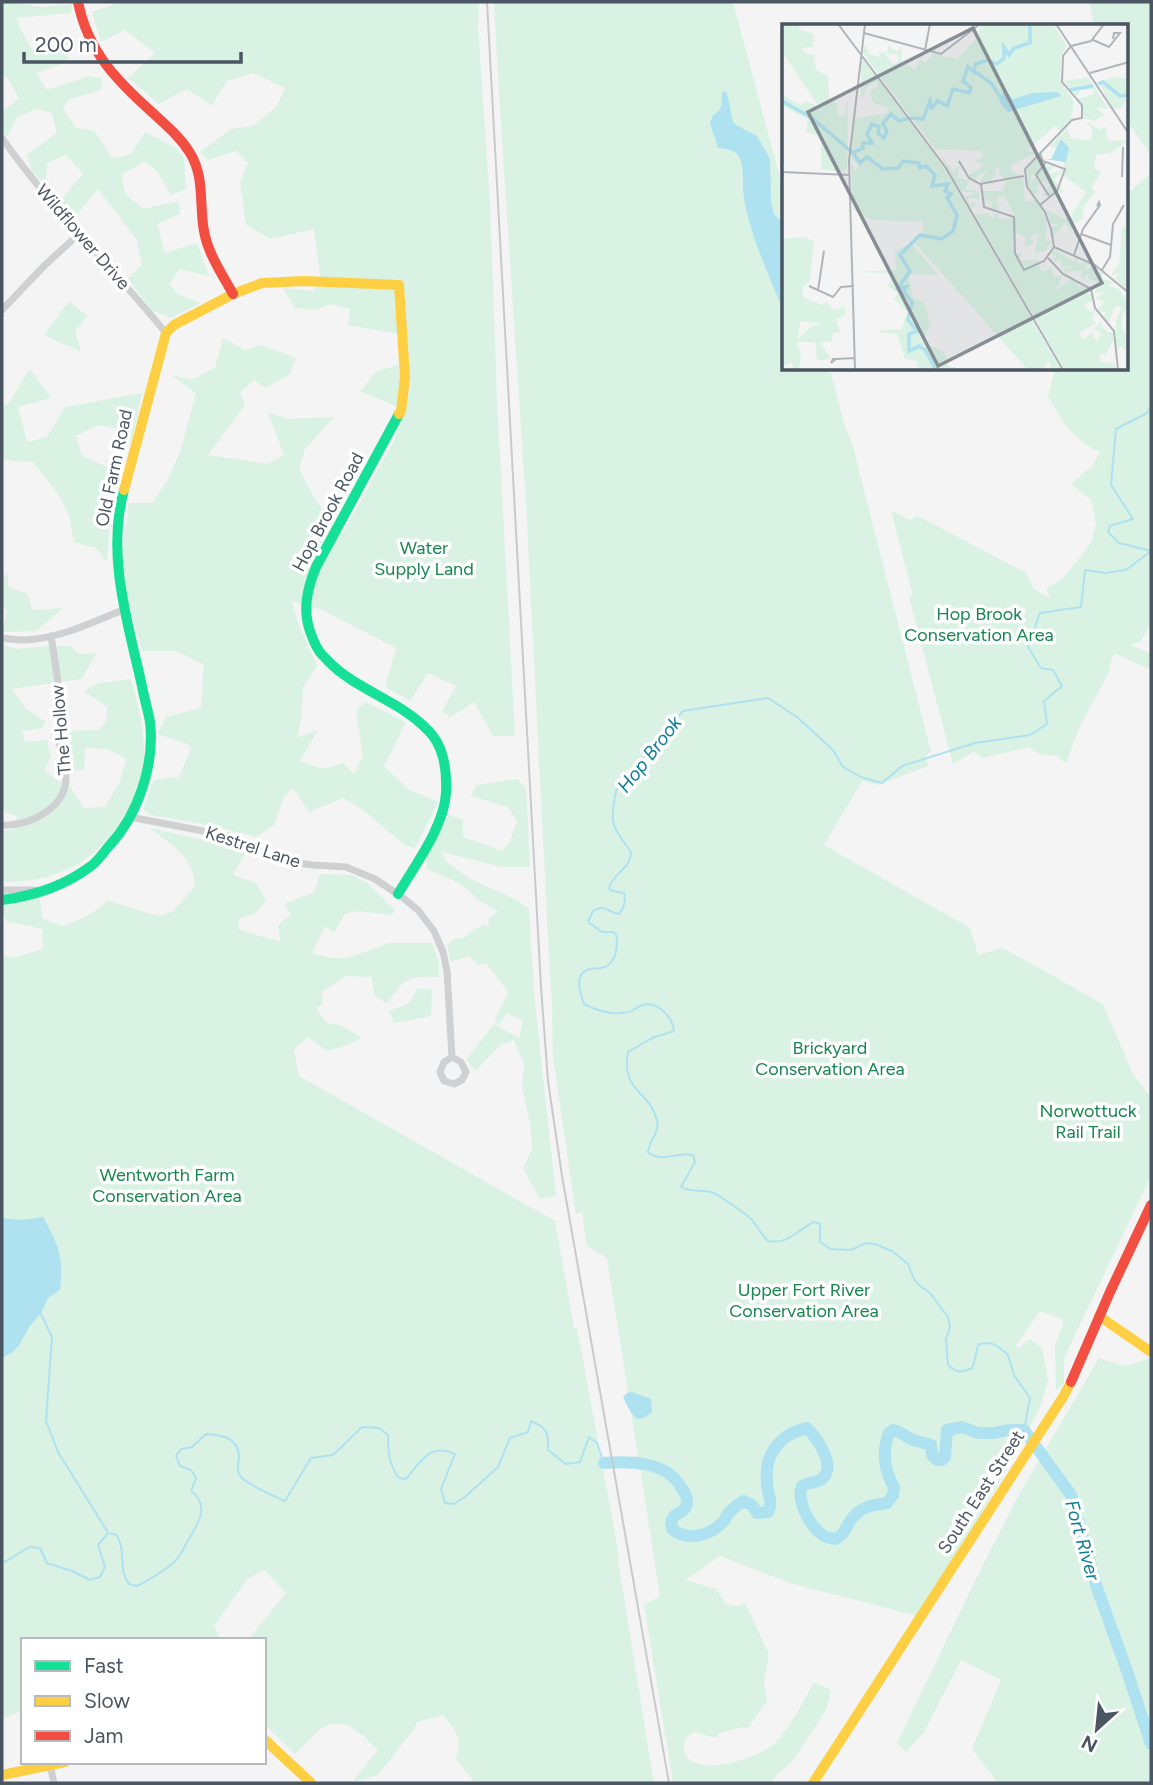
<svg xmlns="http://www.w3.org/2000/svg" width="1153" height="1785" viewBox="0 0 1153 1785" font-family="Figtree,sans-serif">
	<rect width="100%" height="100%" fill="#f4f4f4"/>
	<g fill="#d9f2e3">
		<polygon points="2,2 11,2 42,7 72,4 71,13 17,18 21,30 32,50 61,45 70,61 36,73 47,90 90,76 102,79 101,90 68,100 63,109 76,128 94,130 113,159 131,154 145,132 176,148 184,158 186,189 171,195 157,171 145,161 121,175 125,193 143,209 179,201 180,214 157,224 165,253 197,243 209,276 179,269 170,284 177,294 201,303 171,318 151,310 128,278 142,265 137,240 98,189 74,218 59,202 83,174 66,155 47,163 46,185 32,172 27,155 57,133 52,113 37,109 17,117 7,137 2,129 2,112 19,98 6,76 2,76"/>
		<polygon points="114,2 479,2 478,27 490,204 497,401 515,736 493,736 474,702 450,717 442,711 456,686 428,673 410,701 385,687 396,648 320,609 292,601 298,623 317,666 303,687 301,719 297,738 318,730 300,761 323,769 343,763 354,774 363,756 356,711 365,702 406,722 384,766 408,789 438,802 415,848 404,845 367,813 343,798 309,812 293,788 284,797 274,825 256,837 213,826 151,815 143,809 153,781 170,777 178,779 191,749 187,744 157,734 166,717 201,708 204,665 176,651 142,651 125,590 123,548 129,503 152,503 167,481 180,452 196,393 171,375 192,380 215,368 223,338 245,350 261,345 296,358 289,375 265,388 254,380 240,392 245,405 208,455 268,464 284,455 268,412 288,419 334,417 305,449 299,469 316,501 343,533 395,439 405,410 360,391 377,371 410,362 405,335 348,325 350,309 331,304 316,310 295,308 283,288 314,291 320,274 314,229 270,239 246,225 240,182 248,163 236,151 208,160 200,152 231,129 253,126 277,106 285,88 253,73 227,81 212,105 187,89 159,104 128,78 155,53 125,30 101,42 92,12 112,5"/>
		<path d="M494,2H733L784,193V369H830L845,427L852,443L931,752L926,755L928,766L878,785L862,781L824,845L970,928L978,955L1003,948L1103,1004L1132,1072L1148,1094L1151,1096V1176L1064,1358V1382L1056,1391L1055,1345L1063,1325L1062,1319L1040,1311L1016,1346L1018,1348L1030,1339L1042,1348L1048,1381L1040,1407L1023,1442L921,1617L790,1583L720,1556L685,1580L716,1589L726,1604L737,1606L745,1603L769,1654L764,1682L767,1701L748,1728C738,1726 729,1732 719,1733L717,1738L693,1732L685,1740L683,1750C685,1753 687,1756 689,1759C708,1775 761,1757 776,1742C792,1725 803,1702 814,1682L831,1690L826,1710L795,1758L773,1779L771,1783H673L644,1605L660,1596L607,1258L587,1246L582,1212L576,1214L553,1057L552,1004L550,976L526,502L498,78Z"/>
		<polygon points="1089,2 1151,2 1151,155 1127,121 1127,26 1091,26 1093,19"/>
		<path d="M1151,173V624L1140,642L1130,645L1151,654V670L1116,654L1112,657L1108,674L1079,728L1066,764L1057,756L1039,754L1028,747L982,758L974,752L953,764L909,597L913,596L891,510L909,520L918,516L1026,573L1034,589L1051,598L1046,589L1064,577L1091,543L1096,524L1091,500L1071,484L1093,465L1100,452C1075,442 1060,419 1048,396L1055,369H1127V194Z"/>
		<polygon points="69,301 87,316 75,331 81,352 44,335"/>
		<polygon points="30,369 51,398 18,407 27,442 47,437 65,407 142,393 132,439 125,452 116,451 120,429 99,425 76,436 82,456 105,466 119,475 110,514 107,562 96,548 74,542 69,516 58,494 33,462 2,460 2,406 8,404"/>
		<polygon points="8,574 8,587 28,594 32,610 63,608 36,631 2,632 7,612 2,605 2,577"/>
		<polygon points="2,644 16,649 48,646 70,646 79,654 97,653 81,679 12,689 25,708 46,722 42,728 22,731 25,742 47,740 51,757 44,770 58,781 71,788 84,808 105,807 120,782 126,759 107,749 85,748 84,769 71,771 62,741 63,731 99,730 107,720 107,707 84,691 99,683 131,679 142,723 145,763 132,803 115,830 97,850 77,865 45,878 24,881 2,882 2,830 13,830 17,816 2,811"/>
		<polygon points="518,779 526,789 530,867 502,867 442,852 447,862 470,879 517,900 529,909 534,994 556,1196 540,1199 523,1168 532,1149 531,1128 522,1087 524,1064 514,1040 500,1045 476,1071 466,1060 494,1024 519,1038 523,1021 507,1013 500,1024 494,1022 508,992 486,963 478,966 474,960 468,956 451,962 447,946 452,940 465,937 476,928 487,925 488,929 489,919 498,911 480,901 461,884 427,869 426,856 449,815 463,820 463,837 502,851 510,841 517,821 508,807 471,796 476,785"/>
		<path d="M149,828L193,838L221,841L245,853L233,875L256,883L266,901L253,915L238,919L239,930L281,942L278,926L291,914L284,904L314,892L320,874L351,875L367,883L395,910L392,915L358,911L345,914L334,932L325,926L312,953L331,958H345L369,951L388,943H432L439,962V977C406,976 406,977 387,1004L374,995L372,977L346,976L322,992L323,1003L316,1009L327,1023L342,1026L362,1038L342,1047L327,1051L308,1037L297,1046L294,1051L299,1076L555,1221L574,1328H577L619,1555L618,1561L654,1783H475L456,1759C463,1737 456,1731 443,1715L417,1722L414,1729L378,1775L352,1782L378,1750C364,1737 345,1714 324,1727C315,1732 304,1746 295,1754L264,1724V1640H248L286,1593L264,1570L247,1579L214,1626L220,1640H23V1711L2,1718V956L15,957L43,949L42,929L6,921L2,912V906L39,897L43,919L64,926L89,915L108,901L158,916L172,912L195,887C196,859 170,843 149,828Z"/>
		<polygon points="418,988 432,990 431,1016 394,1023 389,1011 408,1004"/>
		<polygon points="1099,1358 1124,1366 1149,1359 1151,1361 1151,1732 1148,1723 1143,1701 1132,1703 1134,1712 1151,1750 1151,1783 998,1783 972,1749 1001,1680 961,1660 924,1732 906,1752 897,1743 974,1583 1017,1498"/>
	</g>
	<g fill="#aee2f0">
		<path d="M723,91L727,93L733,122L736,125L757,136L770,159L771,202L774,214L784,224V313C771,279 744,223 743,187C743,178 744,164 738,155C733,149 725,149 718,148L710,123L713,115C726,108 719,102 723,91Z"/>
		<path d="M43,1217C59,1246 64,1257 60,1290L48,1298L41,1313L29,1327L20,1344L13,1352L2,1358V1218L22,1220Z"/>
		<path d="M632,1392L651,1399L652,1412L644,1418L637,1419C631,1414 627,1406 623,1397L627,1393Z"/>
	</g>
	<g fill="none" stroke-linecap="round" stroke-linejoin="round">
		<g stroke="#aee2f0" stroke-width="2">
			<polyline points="41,1314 52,1337 46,1421 58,1452 107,1531"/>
			<path d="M1024,1430L1030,1398L1014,1375L1008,1355L1000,1348L991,1343L979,1344C975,1352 976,1360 972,1368C962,1373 956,1373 948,1365L946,1339L950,1327L948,1317L930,1293L920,1286L914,1279L908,1264L892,1251L875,1244L866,1243L851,1250L831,1249L820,1242V1224L814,1222C802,1227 794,1238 781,1241C777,1242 772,1241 768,1241C761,1235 758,1226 751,1219C748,1215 718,1195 714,1193C703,1189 691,1193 681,1187L695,1162L693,1155C677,1152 661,1163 648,1152C649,1141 660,1132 657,1120C648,1088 621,1093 628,1052L652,1038L674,1031C673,1018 658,1001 643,1005C636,1007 631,1013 622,1013C609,1014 595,1010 584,1004C580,992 573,973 590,969C595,968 602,969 607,966C617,960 618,944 616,934L613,932H602L588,922L593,911C607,903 606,912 619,914C624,909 626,899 624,893L612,891L609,888C613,873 631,869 631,852C612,826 609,823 616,791L683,711L768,698L797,717L833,750L843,767L861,777L882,783L902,766L975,743L1030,735L1047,724L1044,701L1062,686L1053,670L1041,668L1028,647L1040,613L1081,607L1085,570L1105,573L1126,570L1151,551L1119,543L1108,532L1110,526L1133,519L1111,485L1116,429L1147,413L1151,407"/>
			<path d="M2,1560L5,1562L29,1547L40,1548L47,1563L72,1571L90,1580L100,1577L105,1567L98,1545L108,1533L117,1535C118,1539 121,1543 121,1547C124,1561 120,1572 129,1584L137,1586C149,1579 164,1572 174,1562C179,1558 183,1549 186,1544C196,1527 212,1506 191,1491L196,1478L191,1470L180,1466L176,1456L181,1449L192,1447L206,1434C221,1435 238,1437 239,1456C239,1463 235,1470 241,1477C248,1485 274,1496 285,1501L311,1458L333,1455L362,1427L379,1428L388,1435C388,1451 389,1465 399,1478L406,1479C420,1462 430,1442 455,1454L441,1489L445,1503L454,1504L465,1497L498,1467L510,1438L528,1432L531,1421C549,1429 548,1432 548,1450L566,1464L580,1462L589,1437L597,1443L604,1463"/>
		</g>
		<path stroke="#aee2f0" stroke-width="12" d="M604,1463C630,1461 666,1461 681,1487C684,1491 687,1497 687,1502C686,1517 668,1509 672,1529C688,1542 710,1536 724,1521C726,1518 727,1514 730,1512C733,1508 739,1504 744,1501L752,1505L757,1513L768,1512C772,1504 770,1500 768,1491C765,1471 766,1455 782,1440C789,1434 797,1430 807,1428C817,1438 836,1465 823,1478C818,1483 808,1482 802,1486C796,1501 810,1527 824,1536C827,1538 831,1538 835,1539C844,1535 845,1529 850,1521C860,1507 871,1505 887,1503L893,1495L894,1487C884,1471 882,1450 889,1433L893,1430L897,1431L913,1440L931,1445L932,1455L937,1460H942L945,1457L947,1430L962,1427L978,1433H994L1008,1430H1024L1071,1495L1097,1588L1126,1668L1151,1744"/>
		<g stroke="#ced0d2" stroke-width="7">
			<path d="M2,138C51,208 112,267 166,333"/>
			<polyline points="2,310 45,265 79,234"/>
			<path d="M2,638C9,639 17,640 24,640C59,639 93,622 125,609"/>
			<polyline points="130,817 229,836 276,859 290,862 313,865 346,867 375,879 402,897 418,910 434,931 443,952 447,971 452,1057 461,1062 466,1072 462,1080 454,1084 444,1081 440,1072 444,1062 452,1057"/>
			<path d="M2,825C28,827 66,808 66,778C65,761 57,746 58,729C58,718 60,707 59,696C58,676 54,656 51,636"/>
			<polyline points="2,890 36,890"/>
			<polyline points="50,1765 54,1783"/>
		</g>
		<g stroke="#16e098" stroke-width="10">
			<path d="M398,894C415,865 444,827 446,793C447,773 445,752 433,736C406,702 358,692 328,661C325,657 320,654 318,649C315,645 313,639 311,634C302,611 307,589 316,567L399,414"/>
			<path d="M2,900C33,896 66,885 91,866C98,861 103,853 109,846C138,815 155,765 150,722C148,710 144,698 142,686C128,623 106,555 124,490"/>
		</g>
		<g stroke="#ffcf43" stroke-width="10">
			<polyline points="124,490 166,333 174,325 233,294 262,283 303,281 399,285 405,377 401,411 399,414"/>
			<polyline points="1099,1316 1151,1352"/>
			<polyline points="264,1739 311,1783"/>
			<polyline points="2,1775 65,1762"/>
			<polyline points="813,1783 1063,1397 1071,1382"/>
		</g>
		<g stroke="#f24e42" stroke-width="10">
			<path d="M78,2C88,52 117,81 154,114C167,126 181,138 190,153C205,177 199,205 204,231C208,254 222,274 233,294"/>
			<polyline points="1071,1382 1110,1292 1151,1205"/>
		</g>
		<polyline stroke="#c9cacc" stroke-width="2" points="487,2 541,987 548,1081 562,1176 669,1783"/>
	</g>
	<g text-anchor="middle" stroke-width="7" stroke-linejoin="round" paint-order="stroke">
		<g font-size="18" fill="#4a5661" stroke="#fff">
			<text transform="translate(83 237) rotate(49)" y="6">Wildflower Drive</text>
			<text transform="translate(114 468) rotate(-78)" y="6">Old Farm Road</text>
			<text transform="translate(328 512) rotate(-62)" y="6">Hop Brook Road</text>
			<text transform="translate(61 730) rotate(-95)" y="6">The Hollow</text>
			<text transform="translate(253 847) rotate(18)" y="6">Kestrel Lane</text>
			<text transform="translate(981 1492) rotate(-57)" y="6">South East Street</text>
		</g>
		<g font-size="18" fill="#17864f" stroke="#fff">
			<text x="424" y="554">Water<tspan x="424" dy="21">Supply Land</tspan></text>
			<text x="979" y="620">Hop Brook<tspan x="979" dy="21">Conservation Area</tspan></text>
			<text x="830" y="1054">Brickyard<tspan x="830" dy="21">Conservation Area</tspan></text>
			<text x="1088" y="1117">Norwottuck<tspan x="1088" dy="21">Rail Trail</tspan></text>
			<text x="167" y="1181">Wentworth Farm<tspan x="167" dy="21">Conservation Area</tspan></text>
			<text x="804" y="1296">Upper Fort River<tspan x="804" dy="21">Conservation Area</tspan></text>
		</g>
		<g font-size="19" font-style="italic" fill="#0c7c9b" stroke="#fff">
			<text transform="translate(649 754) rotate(-52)" y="7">Hop Brook</text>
			<text transform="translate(1083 1540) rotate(74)" y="7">Fort River</text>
		</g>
	</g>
	<g transform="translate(782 24)">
		<rect width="346" height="346" fill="#f4f4f4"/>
		<path d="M0,0H17L18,6L32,10L31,23L19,24L26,31L31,30L34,46L46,52L47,76L55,80L56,92H63L66,75L65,145L58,148L39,145V113L24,108L26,95L0,82V78L16,84L0,76V71L19,81L23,77L36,82L2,31ZM199,0H271L285,22L279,32L278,56L292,78L289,95L278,107L273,102L245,126L254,129L229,141V148L239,151L223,155L217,149L218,143L212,145L214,150L207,159L198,157L206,146L190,156L187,151L202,141L193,137L201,133L199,127L153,125L80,28L84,21L87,30L100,34L96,29L102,28L110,40L116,38V31L105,30L106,22L116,28L120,20L119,36L133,46L141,30L139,37L144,38L151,30L175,35L196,13ZM79,32L165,148L279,346H269L267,337L260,346H246L133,219L141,210V198L90,196L71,186L69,137L73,148L77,142L70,134L72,95L104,89L108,84L91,79L88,67L96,62L94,58L85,63L79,78ZM306,53L326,85L315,83L322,91L312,97L302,94L296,75L312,70V65H299L295,72L282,57ZM333,53L346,55V69L341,83L331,85L317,58ZM303,97L318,106L323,102L326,117L346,116L329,129L314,131L312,144L320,148L309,163L313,168L302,182L300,195L290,201L289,208L284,198L271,213L269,203L278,202L269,199L264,186L282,195L289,192L304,168L282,152L281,125L267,123L285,104L289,115L309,116L311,106ZM156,127L171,148L177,141L176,154L188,156L183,165L197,168V175L187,174V179H195L190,185L182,173L195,169L179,167ZM258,132L262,139L259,143L273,141L265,151L282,145L272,156L282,168L259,173L268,161L250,150L247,159L254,154L258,159L253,164L258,166L252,171L247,166L245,144ZM241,154L243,178L253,176L259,184L265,196L264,217H269L264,227L252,229L257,209L248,212L252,219L242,223L244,213L233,208V230L240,229L236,237L256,236L259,248L269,244L273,253L281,251L273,267L290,255L296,257L295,262L306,264L304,269L310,271V277L302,280L308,288L313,286L310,296L314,299L297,309L302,316L310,307L314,317L319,310L312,305L320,296L319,301L325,308H331L332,316L323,331L317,329L319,338L332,339L335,346H283L193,191L206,189L210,194L215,189L217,195L234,194L222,172L214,175L217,185H210V177L199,176L201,167H221L223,158ZM346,201V268L333,254L338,250L329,251L337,241L340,204ZM21,213L32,217L28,257L20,264L22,274L41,281L44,277L52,287L63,282V292L40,300L18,297L16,315L29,303L54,296L58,308L51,309L50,317L38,319L49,334L40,337L35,335L33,318H15L19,331L17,346H12L10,339L0,342V215ZM129,219L156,251L129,250L127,254L131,274L142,278L148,298L142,319L162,328L166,341L174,344L138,346L134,337L123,335L115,310L93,307L120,305L125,288L112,275L116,269L106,262L111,249L73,248L114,246L113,227ZM273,226L292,238L294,233L296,240L305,238L304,246L312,241L311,246L321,248L319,255L333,258L327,261L338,266L346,280L340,293V306L346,305L341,308L346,312V319L341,321L346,322L344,326L339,322L334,327V296L340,283L333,282L327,298L321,292L325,287L318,289L316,285L323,278L313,274L324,268L312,269L318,259L310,263L316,257L306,255L307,249L300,255V246L282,249V243L288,246L290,242L280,243L278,235L274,238L270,234L275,233L269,230Z" fill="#d9f2e3"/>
		<path d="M222,65L231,75L250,69L276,68L279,72L226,88L218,79ZM279,115L287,124L284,138L261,135H269Z" fill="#aee2f0"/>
		<path fill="none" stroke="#aee2f0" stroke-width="3.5" d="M194,48L210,60L220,76M316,60L321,58L338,72L347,71M288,66L311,62M0,77L30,94L71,129L81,124V119H90L85,110L90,100L97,103L96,109L102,114L105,108L101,99L109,90L117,97L128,94M128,94L141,95L148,77L150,84L156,77L165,82L171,65L187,69L189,64L181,57L186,43L192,48L193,40L206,36L215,40L222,34V23L227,31L232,24L248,19V0M71,129L78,139L85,133L101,145L116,144L121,137L137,139L138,144L144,142L153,151L150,162L166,160L163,167L169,170L165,174L175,191L171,207L160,215L138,211L118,231L128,247L116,264L124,263L121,267L130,278L126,296L135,307L127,310V327L137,322L143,326L154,346"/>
		<path fill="none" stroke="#b0b5b9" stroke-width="2" d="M56,0L164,144L281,346M274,0L347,110M82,9L159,30L198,0M311,16L327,23L338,9H332L331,15M143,26L148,0M308,49L347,38M264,138L254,151L267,172M179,141L177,137L187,154L198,160L242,152M0,148L68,151M340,153L341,123M199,160L202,183L232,193L233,229L242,246L262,237L272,223L269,205L263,188L245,163L243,145L290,96L300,94V81L280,58L281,32L289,22L309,17L322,0M258,181L275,167L283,145L261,137L258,129M299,210L329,221M272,223L313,241L347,269M292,231L301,205L318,181L317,178L315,182M266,234L281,250L309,265L313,284L332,307L336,346M320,246L328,233L331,200L342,181L339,185M30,263L27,262L51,273L59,263L72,262M36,266L42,227L41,231M54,335L49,339L51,335H54L73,334M73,346L67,137L83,0"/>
		<path fill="#868d94" fill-opacity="0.15" stroke="#868d94" stroke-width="3.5" d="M191,4L320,259L156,342L26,88Z"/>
		<rect width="346" height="346" fill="none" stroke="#4a5661" stroke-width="3.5"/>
	</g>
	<rect width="1153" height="1785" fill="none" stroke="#4a5661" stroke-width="7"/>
	<rect x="21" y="1638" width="245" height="126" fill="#ffffff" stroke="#b7bbc0" stroke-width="2"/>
	<rect x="35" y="1661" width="35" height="10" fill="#16e098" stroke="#b7bbc0" stroke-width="2"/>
	<text x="84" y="1673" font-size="21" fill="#4a5661">Fast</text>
	<rect x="35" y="1696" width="35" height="10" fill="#ffcf43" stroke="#b7bbc0" stroke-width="2"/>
	<text x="84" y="1708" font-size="21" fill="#4a5661">Slow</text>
	<rect x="35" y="1731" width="35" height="10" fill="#f24e42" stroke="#b7bbc0" stroke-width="2"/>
	<text x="84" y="1743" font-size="21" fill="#4a5661">Jam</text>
	<g transform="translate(1097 1729) rotate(207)" stroke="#ffffff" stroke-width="5" paint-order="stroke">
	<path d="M0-5L12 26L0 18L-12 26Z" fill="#4a5661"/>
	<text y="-10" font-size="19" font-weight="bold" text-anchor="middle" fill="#4a5661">N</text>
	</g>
	<path d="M24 52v10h217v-10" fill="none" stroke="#4a5661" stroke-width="3.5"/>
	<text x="35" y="52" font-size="21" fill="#4a5661" stroke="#ffffff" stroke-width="5" paint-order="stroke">200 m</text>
</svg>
